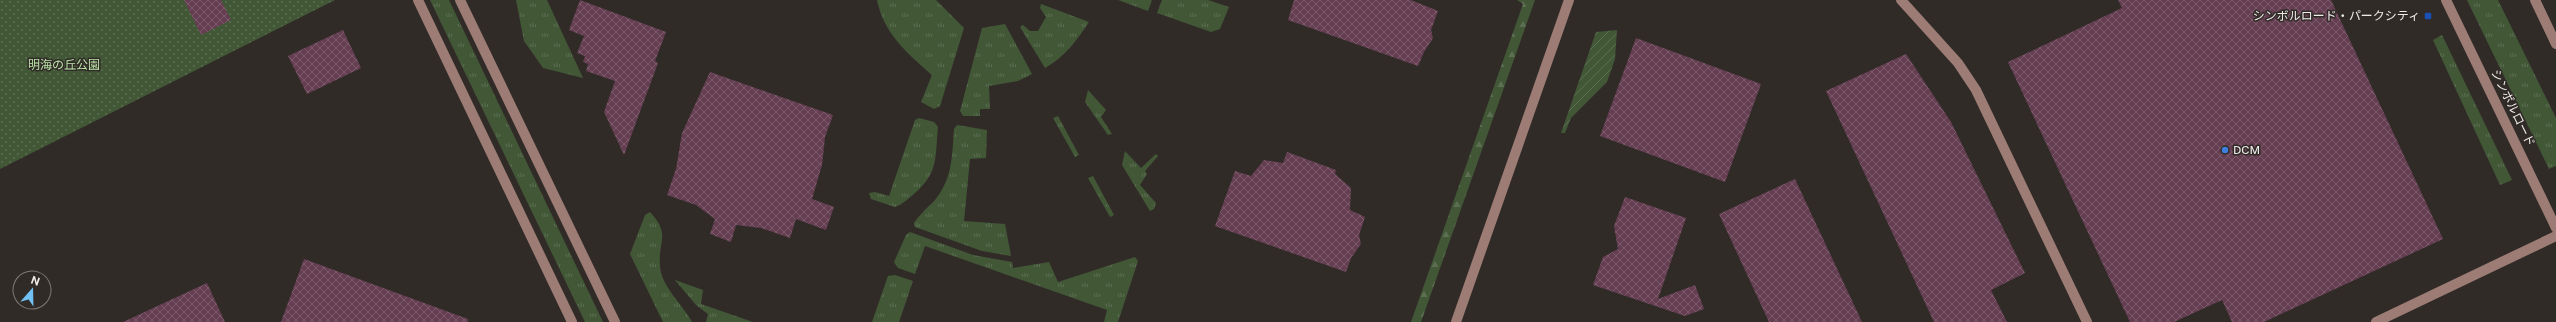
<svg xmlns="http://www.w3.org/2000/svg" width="2556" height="322" viewBox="0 0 2556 322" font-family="'Public Sans','Noto Sans JP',sans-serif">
	<defs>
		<pattern id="grass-tufts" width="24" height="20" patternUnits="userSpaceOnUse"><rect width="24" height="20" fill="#415736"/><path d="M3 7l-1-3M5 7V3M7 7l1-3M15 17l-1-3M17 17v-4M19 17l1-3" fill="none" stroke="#5d6f53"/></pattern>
		<pattern id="forest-firs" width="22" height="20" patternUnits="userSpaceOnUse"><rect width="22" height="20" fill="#415736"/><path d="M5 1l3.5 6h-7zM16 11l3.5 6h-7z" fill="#5d6f53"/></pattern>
		<pattern id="park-dots" width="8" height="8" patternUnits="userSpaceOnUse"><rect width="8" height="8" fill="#415736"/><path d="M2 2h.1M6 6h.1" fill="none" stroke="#5d6f53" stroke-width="1.8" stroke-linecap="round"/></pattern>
		<pattern id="garden-furrows" width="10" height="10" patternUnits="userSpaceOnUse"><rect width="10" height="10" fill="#415736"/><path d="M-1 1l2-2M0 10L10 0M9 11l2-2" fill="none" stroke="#5d6f53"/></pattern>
		<pattern id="building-cross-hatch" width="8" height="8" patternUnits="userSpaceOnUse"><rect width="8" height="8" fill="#653e52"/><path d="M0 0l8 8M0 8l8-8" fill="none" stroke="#7b5a6b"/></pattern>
	</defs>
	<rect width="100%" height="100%" fill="#312b28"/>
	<g fill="url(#grass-tufts)">
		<polygon points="430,0 449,0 603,322 585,322"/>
		<polygon points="516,0 547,0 583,78 543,68 524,41"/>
		<path d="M877,0H936L964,28L940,106L934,109L921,102L932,75C907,53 884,34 877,0Z"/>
		<polygon points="1118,0 1152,0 1148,11"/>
		<polygon points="1162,0 1208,0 1229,7 1220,29 1211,32 1157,13"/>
		<polygon points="2467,0 2498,0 2556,118 2556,166 2549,169"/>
		<path d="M1041,4L1089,22C1077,40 1065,57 1045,68L1020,27L1023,25L1030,31H1038L1046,17L1040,8Z"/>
		<polygon points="1005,24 1032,74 1018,81 989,86 990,109 980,109 980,116 963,116 960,111 982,28"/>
		<polygon points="2442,35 2512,180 2500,185 2433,40"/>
		<polygon points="1088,90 1106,110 1101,117 1112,134 1108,135 1085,102"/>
		<polygon points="1058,116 1079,155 1075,157 1053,118"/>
		<path d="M919,118L934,122L938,127C935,157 939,172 915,193C908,199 903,204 895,207L871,199L869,193L875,192L889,196L915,120Z"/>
		<path d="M957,125L987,130L986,158L970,159L964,221L1005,224L1011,256L982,251L915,227L914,223C920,214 927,208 935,200C953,178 952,155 954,129Z"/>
		<polygon points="1125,151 1141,168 1156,154 1158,156 1145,171 1147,174 1140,185 1156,203 1154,209 1150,211 1122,165"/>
		<polygon points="1093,176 1114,215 1110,217 1088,178"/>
		<path d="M650,212C671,235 658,240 660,266C661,286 683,305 692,322H663L630,254L645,215Z"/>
		<polygon points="910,232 973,255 1012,262 1013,268 1049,262 1058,282 1135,257 1138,261 1118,322 1104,322 1107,310 925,246 915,274 898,268 894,262 906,235"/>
		<polygon points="895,275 913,281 899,322 872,322 888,276"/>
		<polygon points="675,280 703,290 701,304 753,322 706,322 708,314 696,305"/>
	</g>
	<polygon fill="url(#forest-firs)" points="1517,0 1535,0 1421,322 1411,322 1523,4"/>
	<polygon fill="url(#park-dots)" points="0,0 335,0 0,169"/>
	<polygon fill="url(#garden-furrows)" points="1617,30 1615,59 1607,82 1571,118 1565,133 1561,133 1596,32"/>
	<g fill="url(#building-cross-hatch)">
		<polygon points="184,0 221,0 231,20 201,35"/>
		<polygon points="580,0 666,32 655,61 658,63 624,155 604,112 615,81 586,71 588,64 583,62 585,56 577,53 584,36 569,30"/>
		<polygon points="1294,0 1411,0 1438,11 1431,30 1433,38 1424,52 1418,66 1288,20"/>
		<polygon points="2118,0 2331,0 2443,239 2264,322 2232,322 2222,300 2174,322 2130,322 2008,62 2122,8"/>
		<polygon points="343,30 361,68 307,94 288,56"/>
		<polygon points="1636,38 1761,84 1725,182 1600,136"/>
		<polygon points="1906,54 1951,122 2025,273 1991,290 2007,322 1934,322 1826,91"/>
		<polygon points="710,72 833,115 825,137 822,165 812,199 834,207 826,230 796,219 790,238 761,228 736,225 731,242 710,234 715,219 696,205 667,195 676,169 682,133"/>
		<polygon points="1287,152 1336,170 1335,174 1351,188 1350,210 1365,217 1359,235 1361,244 1351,258 1346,272 1215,226 1235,171 1251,176 1264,160 1283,163"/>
		<polygon points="1795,179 1862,322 1769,322 1719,214"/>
		<polygon points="1625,197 1686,218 1658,299 1695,285 1704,309 1685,316 1593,285 1603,257 1618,249 1614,226"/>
		<polygon points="304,259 468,319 468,322 281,322"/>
		<polygon points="207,283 225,322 123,322"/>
	</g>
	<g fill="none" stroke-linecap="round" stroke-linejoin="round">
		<g stroke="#9c7c74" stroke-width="10">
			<polyline points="418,0 572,322"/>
			<polyline points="460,0 615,322"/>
			<polyline points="1901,0 1958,63 1976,90 2087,322"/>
			<polyline points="2446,0 2556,228"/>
			<polyline points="2535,0 2556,44"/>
			<polyline points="1456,322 1569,0"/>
			<polyline points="2376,322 2556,236"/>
		</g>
	</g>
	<rect fill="#1a4fb4" stroke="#312b28" stroke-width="1.5" x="2424" y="12" width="8" height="8" rx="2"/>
	<circle fill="#3f7fe0" stroke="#312b28" stroke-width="1.5" cx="2225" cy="150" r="4"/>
	<g text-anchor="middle" stroke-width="3" stroke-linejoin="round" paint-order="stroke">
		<g font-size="12" fill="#efebe9" stroke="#312b28" text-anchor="end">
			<text x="2420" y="20">シンボルロード・パークシティ</text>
			<text x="2233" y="154" text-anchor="start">DCM</text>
		</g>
		<g font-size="12" fill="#bce5a9" stroke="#312b28">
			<text x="64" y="69">明海の丘公園</text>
		</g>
		<g font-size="12" fill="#efebe9" stroke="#312b28">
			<text transform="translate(2513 108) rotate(64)" y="4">シンボルロード</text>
		</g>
	</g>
	<g transform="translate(32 290) rotate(20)"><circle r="19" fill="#312b28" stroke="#7d7875"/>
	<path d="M0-3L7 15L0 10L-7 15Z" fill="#72c1f5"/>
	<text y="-6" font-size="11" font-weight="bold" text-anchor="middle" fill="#efebe9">N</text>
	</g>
</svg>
